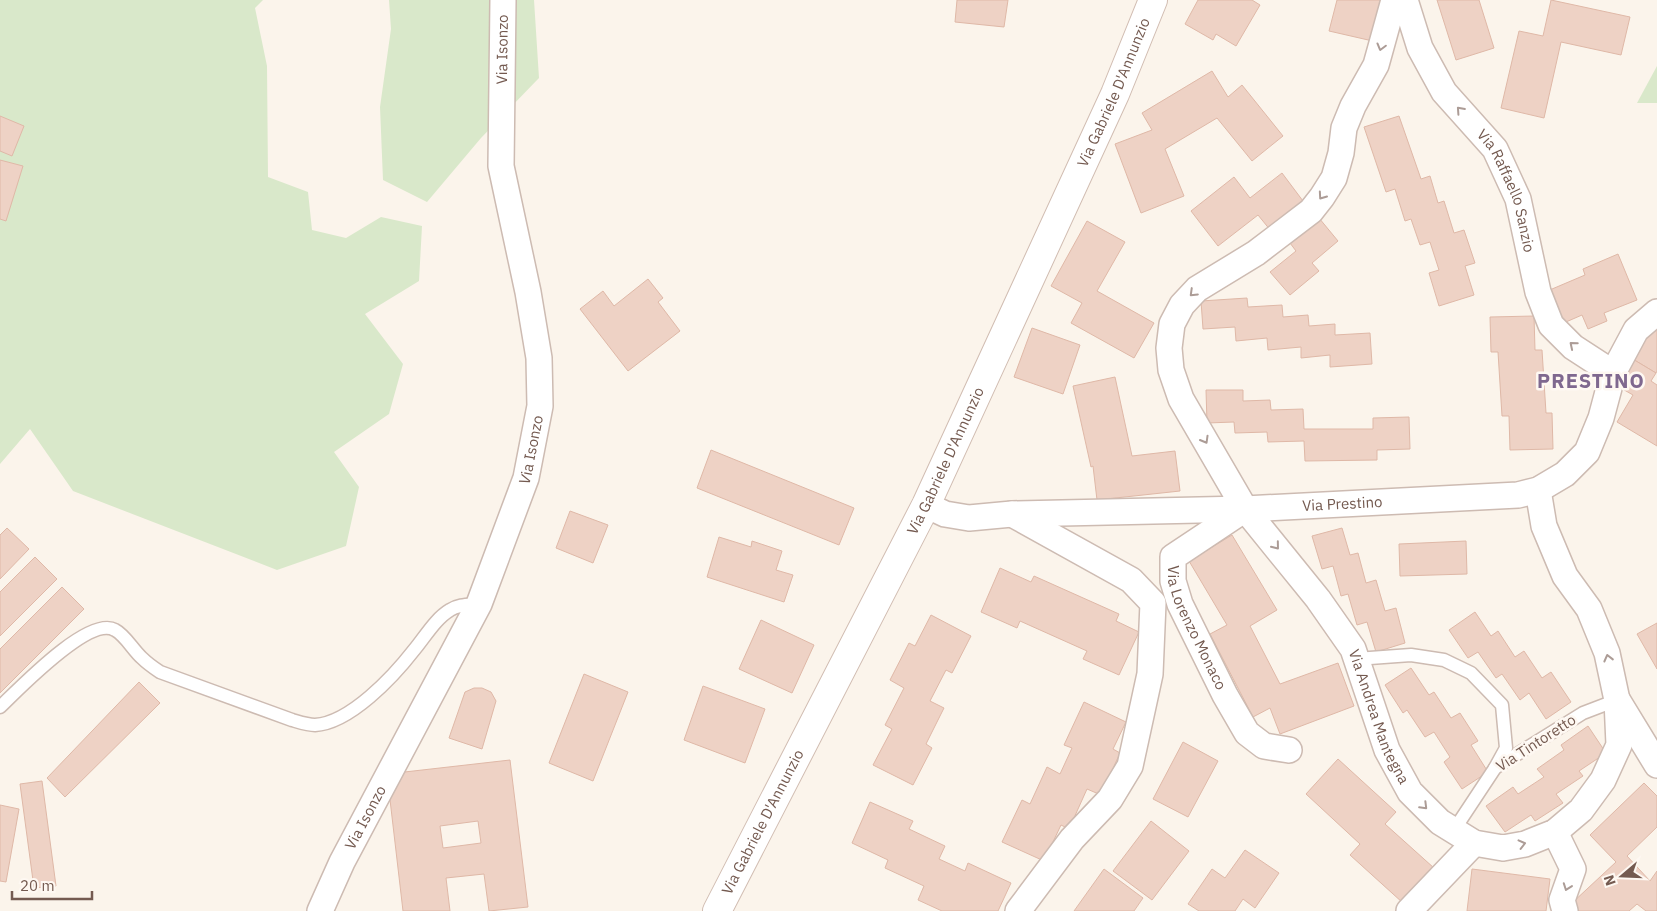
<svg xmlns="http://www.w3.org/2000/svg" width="1657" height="911" viewBox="0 0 1657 911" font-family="'IBM Plex Sans',sans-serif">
	<rect width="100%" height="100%" fill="#fbf4eb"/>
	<g fill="#d9e8ca">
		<polygon points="0,0 263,0 255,8 267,66 268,177 308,192 312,230 346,238 381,217 422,226 419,281 365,314 403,364 389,414 334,452 359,487 346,546 277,570 73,491 30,429 0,464"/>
		<polygon points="389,0 534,0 539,78 481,138 427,202 383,180 380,107 391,29"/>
		<polygon points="1657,66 1657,103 1637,103"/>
	</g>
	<g fill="#eed2c5" stroke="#dfb8a7" fill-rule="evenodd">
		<polygon points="957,0 1008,0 1004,27 955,22"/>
		<polygon points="1198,0 1252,0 1260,5 1236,46 1216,34 1213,40 1185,24"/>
		<polygon points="1337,0 1386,0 1377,42 1329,31"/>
		<polygon points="1437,0 1479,0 1494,48 1456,60"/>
		<polygon points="1551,0 1630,17 1621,55 1561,42 1544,118 1501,108 1519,31 1543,36"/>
		<polygon points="1212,71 1228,97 1242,85 1283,136 1252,161 1217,118 1165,149 1184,196 1141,213 1115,144 1152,130 1142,113"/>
		<polygon points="0,116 24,126 12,156 0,151"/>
		<polygon points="1399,116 1421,179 1430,176 1438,203 1444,201 1454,233 1464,230 1475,263 1465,266 1474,295 1439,306 1429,273 1439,270 1430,242 1420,245 1411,219 1405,221 1395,189 1386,192 1364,127"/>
		<polygon points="0,160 23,166 6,221 0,219"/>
		<polygon points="1282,173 1306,205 1271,231 1258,215 1218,246 1191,211 1234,177 1250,198"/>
		<polygon points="1319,218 1338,241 1312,263 1319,271 1290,295 1270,272 1296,251 1290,243"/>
		<polygon points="1087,221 1125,242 1097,291 1154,323 1134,358 1071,323 1082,303 1051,286"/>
		<polygon points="1618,254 1637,300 1604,313 1607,321 1588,329 1582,315 1559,325 1545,292 1585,275 1583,269"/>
		<polygon points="648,279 663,298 658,302 680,331 628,371 580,309 603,291 614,306"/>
		<polygon points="1247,298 1248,307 1282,305 1283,317 1308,315 1309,326 1335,324 1335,335 1370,333 1372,364 1330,367 1330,355 1301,358 1301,347 1268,350 1267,338 1236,341 1235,327 1203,329 1201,301"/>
		<polygon points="1534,316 1535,350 1542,350 1546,413 1552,413 1553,449 1510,450 1509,416 1502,416 1498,352 1491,352 1490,317"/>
		<polygon points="1657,318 1657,371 1656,373 1631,358"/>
		<polygon points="1032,328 1080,345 1063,394 1014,377"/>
		<polygon points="1631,358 1656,373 1651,381 1657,385 1657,446 1617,422 1633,395 1619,387"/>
		<polygon points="1115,377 1132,456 1175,451 1180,491 1097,500 1093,466 1091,467 1073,386"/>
		<polygon points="1206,390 1243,390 1243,401 1270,400 1271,410 1303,409 1304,429 1373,429 1373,418 1409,417 1410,449 1377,450 1377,460 1305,461 1304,441 1268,442 1267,432 1235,433 1234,422 1207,423"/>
		<polygon points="711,450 854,508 839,545 697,488"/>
		<polygon points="570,511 608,525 593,563 556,548"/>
		<polygon points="7,528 29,549 0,579 0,535"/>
		<polygon points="1342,528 1350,555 1358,553 1366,583 1376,580 1385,611 1396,608 1405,643 1376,652 1367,622 1357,625 1348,594 1341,596 1333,566 1322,569 1312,536"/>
		<polygon points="1232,535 1277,610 1250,626 1280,684 1338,663 1354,706 1280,734 1270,708 1253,717 1210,634 1227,625 1189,561"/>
		<polygon points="719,537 751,547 752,541 782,551 776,570 793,575 784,602 707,577"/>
		<polygon points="1466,541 1467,574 1400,576 1399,544"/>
		<polygon points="35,557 57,579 0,636 0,592"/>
		<polygon points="1000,568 1031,582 1034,576 1119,614 1116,621 1139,632 1119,675 1083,659 1087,651 1020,621 1017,628 981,612"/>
		<polygon points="62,587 84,609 0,693 0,649"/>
		<polygon points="1475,612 1491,636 1498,631 1515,657 1524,651 1542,678 1551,672 1571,702 1546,719 1529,693 1520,700 1502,674 1496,678 1478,652 1468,658 1449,630"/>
		<polygon points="931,615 971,636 952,673 946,670 930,701 944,708 926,744 932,748 913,785 873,765 892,729 885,725 904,688 890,680 909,643 915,646"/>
		<polygon points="761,620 814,645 792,693 739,669"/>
		<polygon points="1657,623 1657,669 1637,634"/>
		<polygon points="1411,668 1429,695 1434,692 1451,718 1460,713 1478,741 1471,745 1488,772 1462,789 1444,762 1450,757 1434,732 1425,737 1407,710 1403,713 1385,685"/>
		<polygon points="584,674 628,692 593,781 549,763"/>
		<polygon points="139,682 160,703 65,797 47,778"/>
		<polygon points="703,686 765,709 745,763 684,740"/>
		<polygon points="474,688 482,688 491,692 496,701 482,749 449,738 465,692"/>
		<polygon points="1084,702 1126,722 1113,749 1120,753 1101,795 1087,789 1069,829 1061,825 1044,861 1002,842 1022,800 1030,804 1047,767 1060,774 1072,748 1064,745"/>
		<polygon points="1588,726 1606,753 1579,771 1583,776 1556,794 1563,803 1535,821 1531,815 1505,832 1486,806 1513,787 1518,794 1544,777 1537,769 1564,750 1561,745"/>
		<polygon points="1183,742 1218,761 1188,817 1153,799"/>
		<polygon points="1338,759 1396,812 1385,824 1434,868 1403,903 1350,855 1360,844 1306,794"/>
		<path d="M510,760L528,907L489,911L484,874L446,878L450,911H403L387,774ZM478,821L481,843L443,848L440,826Z"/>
		<polygon points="42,781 56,886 34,888 20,784"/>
		<polygon points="1644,783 1657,796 1657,827 1627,856 1650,881 1657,871 1657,911 1646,911 1637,904 1629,911 1579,911 1572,903 1616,862 1590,835"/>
		<polygon points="870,802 913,821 909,829 945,846 939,859 965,871 968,863 1011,883 998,911 942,911 918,900 924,886 885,868 888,860 852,843"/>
		<polygon points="0,805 19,809 6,882 0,881"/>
		<polygon points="1151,821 1189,851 1152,900 1113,871"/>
		<polygon points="1245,850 1279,873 1255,908 1243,899 1235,911 1199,911 1188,904 1212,869 1225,878"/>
		<polygon points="1104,869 1143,898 1134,911 1074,911"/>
		<polygon points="1472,869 1550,879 1546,911 1467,911"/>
	</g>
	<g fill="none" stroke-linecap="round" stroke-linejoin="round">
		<g stroke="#cdbbb2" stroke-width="15">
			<g id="service">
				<polyline points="1356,659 1411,655 1444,660 1471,673 1502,705 1506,748 1495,768"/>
				<path d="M0,707C18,690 89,615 115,630C125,635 133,650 142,658C147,663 154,668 160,672L292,720C299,722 308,725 315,725C350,723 393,677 414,650C425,637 435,619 450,610C459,604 469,605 479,604"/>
				<polyline points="1454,830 1495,768 1583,713 1617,700"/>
			</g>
		</g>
		<g stroke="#cdbbb2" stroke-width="28">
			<g id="minor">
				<path id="s1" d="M1394,0L1376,65L1353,106L1344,128L1341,153L1334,178L1322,197L1311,211L1256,253L1197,289L1182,305L1172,324L1169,348L1171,370L1181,399L1245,509L1318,599L1353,649L1387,750L1410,792L1440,822L1474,843L1503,848L1525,844L1555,832L1581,810L1603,780L1619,745L1617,700L1607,653L1589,609L1565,576L1544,526L1538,490"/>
				<path id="s2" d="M1405,0L1420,48L1444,92L1495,149L1518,199L1538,292L1551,325L1573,347L1613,373"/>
				<path id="s3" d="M926,505L945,514L969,518L1012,514L1245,509L1518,495L1538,490L1565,474L1587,452L1601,418L1613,373L1636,330L1657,312"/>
				<path id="s4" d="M1245,509L1173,557V581L1180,604L1225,695L1247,733L1264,746L1289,750"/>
				<polyline points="1012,514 1131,580 1153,603 1150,674 1130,766 1110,799 1072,839 1018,911"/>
				<polyline points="1618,701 1657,765"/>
				<polyline points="1555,832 1573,869 1562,900 1565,911"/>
				<path id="s5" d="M320,911L342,862L479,604L526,478L540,406L539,358L528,292L501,166L503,0"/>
				<polyline points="1409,911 1474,843"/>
			</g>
		</g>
		<g stroke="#d1bdb2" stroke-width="30">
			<g id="secondary">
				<path id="s6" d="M717,911L926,505L1115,94L1153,0"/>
			</g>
		</g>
		<use href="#service" stroke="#fff" stroke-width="12"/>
		<use href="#minor" stroke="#fff" stroke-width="25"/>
		<use href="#secondary" stroke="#fff" stroke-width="28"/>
	</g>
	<defs><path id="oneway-chevron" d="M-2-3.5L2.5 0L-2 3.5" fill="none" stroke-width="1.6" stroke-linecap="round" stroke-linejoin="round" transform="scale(1.25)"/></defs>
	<g stroke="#ac9c96">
		<use href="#oneway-chevron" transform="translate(1381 47) rotate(105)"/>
		<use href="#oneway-chevron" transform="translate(1460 110) rotate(-132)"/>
		<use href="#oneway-chevron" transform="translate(1322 196) rotate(125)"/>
		<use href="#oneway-chevron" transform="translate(1193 293) rotate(136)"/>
		<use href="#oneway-chevron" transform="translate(1573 345) rotate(-140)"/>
		<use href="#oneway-chevron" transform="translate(1205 440) rotate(60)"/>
		<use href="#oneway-chevron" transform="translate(1276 546) rotate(51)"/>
		<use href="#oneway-chevron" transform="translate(1608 658) rotate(-104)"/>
		<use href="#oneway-chevron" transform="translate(1424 806) rotate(45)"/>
		<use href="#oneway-chevron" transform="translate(1522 844) rotate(-14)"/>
		<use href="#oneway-chevron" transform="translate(1567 887) rotate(110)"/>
	</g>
	<g text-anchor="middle" stroke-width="5" stroke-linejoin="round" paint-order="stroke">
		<g font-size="15" fill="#745a50" stroke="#fef8f2">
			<text dy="5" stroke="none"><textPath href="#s5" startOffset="914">Via Isonzo</textPath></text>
			<text dy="5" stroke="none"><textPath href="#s6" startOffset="910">Via Gabriele D'Annunzio</textPath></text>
			<text dy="5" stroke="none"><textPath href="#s2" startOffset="220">Via Raffaello Sanzio</textPath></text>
			<text dy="5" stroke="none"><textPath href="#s5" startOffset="509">Via Isonzo</textPath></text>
			<text dy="5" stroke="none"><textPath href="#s6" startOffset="505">Via Gabriele D'Annunzio</textPath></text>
			<text dy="5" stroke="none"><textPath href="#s3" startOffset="419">Via Prestino</textPath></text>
			<text dy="5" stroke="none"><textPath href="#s4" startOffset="162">Via Lorenzo Monaco</textPath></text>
			<text dy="5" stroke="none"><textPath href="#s1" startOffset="865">Via Andrea Mantegna</textPath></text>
			<text transform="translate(1536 743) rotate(-33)" y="5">Via Tintoretto</text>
			<text dy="5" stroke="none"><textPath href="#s5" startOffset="104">Via Isonzo</textPath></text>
			<text dy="5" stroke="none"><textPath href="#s6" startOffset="100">Via Gabriele D'Annunzio</textPath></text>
		</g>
		<g font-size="20" font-weight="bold" letter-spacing="1" fill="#7f688f" stroke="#fef8f2">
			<text x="1591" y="388">PRESTINO</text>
		</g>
	</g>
	<g transform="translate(1622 876) rotate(251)" stroke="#fef8f2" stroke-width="4" paint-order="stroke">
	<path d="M0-4L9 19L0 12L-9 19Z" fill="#745a50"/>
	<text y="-8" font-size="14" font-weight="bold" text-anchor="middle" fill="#745a50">N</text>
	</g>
	<path d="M12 891v8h80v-8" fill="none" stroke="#745a50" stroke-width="2.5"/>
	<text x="20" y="891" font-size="15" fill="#745a50" stroke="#fef8f2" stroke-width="4" paint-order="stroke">20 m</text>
</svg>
